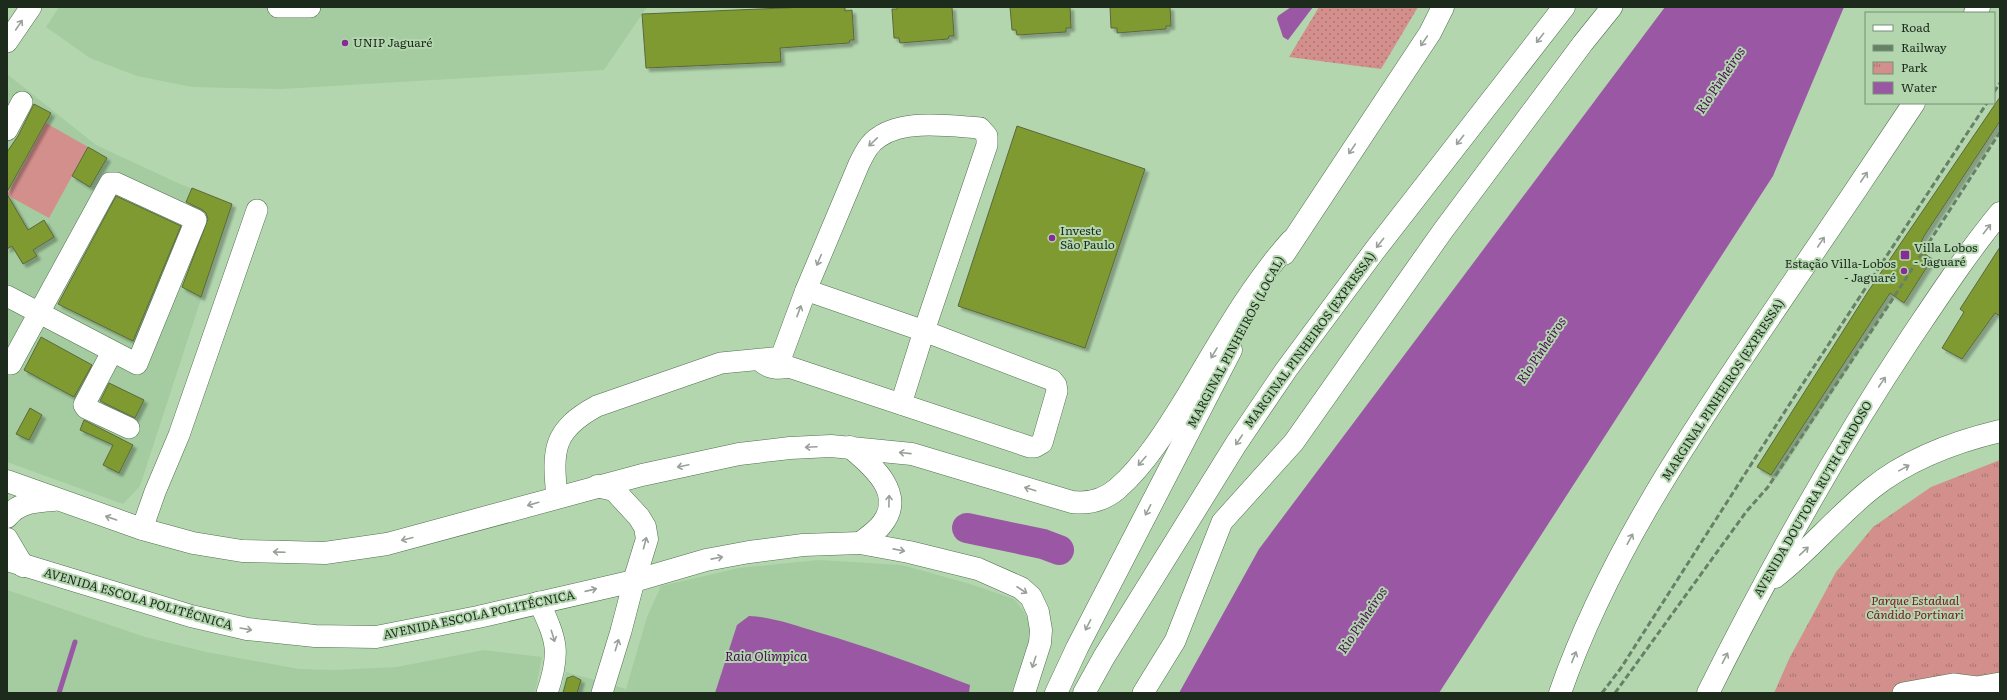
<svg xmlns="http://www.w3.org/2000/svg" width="2007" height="700" viewBox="0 0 2007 700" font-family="Literata,serif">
	<defs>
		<pattern id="park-tufts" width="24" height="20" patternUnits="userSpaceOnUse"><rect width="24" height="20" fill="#d38f8c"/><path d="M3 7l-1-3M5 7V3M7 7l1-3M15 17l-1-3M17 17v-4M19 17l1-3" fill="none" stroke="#ab7572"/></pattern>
		<pattern id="garden-dots" width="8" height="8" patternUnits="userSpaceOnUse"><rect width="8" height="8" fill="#d38f8c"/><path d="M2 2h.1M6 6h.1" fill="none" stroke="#ab7572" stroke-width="1.8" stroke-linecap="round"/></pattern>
		<filter id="shadow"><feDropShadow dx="3.5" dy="3.5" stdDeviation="1" flood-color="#0004"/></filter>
	</defs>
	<rect width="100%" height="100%" fill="#b3d6af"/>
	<g fill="#a4cca0">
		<polygon points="59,7 647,7 604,70 281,89 192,87 137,76 90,58 46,27"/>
		<polygon points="7,74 96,145 180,184 232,204 140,486 123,504 7,462"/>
		<polygon points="818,560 902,565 970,584 1014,599 1025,613 1032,634 1011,693 560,693 566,672 626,689 647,617 661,586 739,568"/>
		<polygon points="7,590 145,637 206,652 299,669 335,670 397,667 484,650 542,657 535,693 7,693"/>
	</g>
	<polygon fill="#d38f8c" points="46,123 88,147 49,218 7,195"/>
	<polygon fill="url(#park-tufts)" points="2000,460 2000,693 1774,693 1789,659 1836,572 1873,527 1931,487"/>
	<polygon fill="url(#garden-dots)" points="1319,7 1418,7 1381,69 1289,57"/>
	<g fill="#9a58a4">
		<polygon points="1291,7 1313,7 1288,40 1283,37 1277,19 1278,16"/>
		<polygon points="1665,7 1844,7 1773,176 1439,693 1179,693 1259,549"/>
		<path d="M749,616C772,617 794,625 817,632C869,647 920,666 970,685L969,693H715L737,625Z"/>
	</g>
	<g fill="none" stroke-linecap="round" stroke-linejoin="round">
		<polyline stroke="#9a58a4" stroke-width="5" points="59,693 75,642"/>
		<polyline stroke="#9a58a4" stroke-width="30" points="967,528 1043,544 1059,550"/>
	</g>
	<g fill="#809a30" stroke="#5b683d" filter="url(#shadow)">
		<polygon points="807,7 845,7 845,11 852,10 854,40 850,40 849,43 780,48 781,62 646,68 642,14"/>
		<polygon points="897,7 952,7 954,36 949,36 948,39 900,43 899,38 894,38 892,9 897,9"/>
		<polygon points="1010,7 1070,7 1071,28 1066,28 1066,32 1017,35 1016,30 1012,30"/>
		<polygon points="1110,7 1170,7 1171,26 1166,26 1166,29 1117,33 1117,28 1111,28"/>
		<polygon points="2000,97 2000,121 1924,236 1918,249 1932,259 1904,303 1890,293 1771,475 1757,467 1869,290"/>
		<polygon points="34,104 51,113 7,192 7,152 18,136"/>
		<polygon points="1017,126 1145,169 1085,348 958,306"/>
		<polygon points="88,147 107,158 90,187 72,176"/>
		<polygon points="192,188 232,204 201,297 182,287 208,219 206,213 201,209 186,202"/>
		<polygon points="7,194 28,230 44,220 54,237 33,250 37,256 23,264 12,246 7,249"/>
		<polygon points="116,196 181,226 133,341 58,304"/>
		<polygon points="2000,247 2000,316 1995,313 1962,359 1942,348 1964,312 1960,309"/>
		<polygon points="41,337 92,365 74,397 24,370"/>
		<polygon points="109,383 144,400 135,418 100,401"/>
		<polygon points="30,408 42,415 29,440 16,434"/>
		<polygon points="84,420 133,445 119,473 103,465 113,445 80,430"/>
		<polygon points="573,676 581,680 577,693 563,693 567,678"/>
	</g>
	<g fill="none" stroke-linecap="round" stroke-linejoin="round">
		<g stroke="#51704e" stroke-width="22">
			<g id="minor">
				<polyline points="278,7 310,7"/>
				<polyline points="7,42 31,7"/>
				<polyline points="7,130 22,102"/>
				<polyline points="7,296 137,364 196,220 116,183 110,183 11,364 7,364"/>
				<polyline points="112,352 84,405 86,408 129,428"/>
				<path d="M760,360C766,368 779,370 789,367L1030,447H1035L1042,443L1057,391L1056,385L1052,380L924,331L806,290"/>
				<path d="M780,360L806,290L859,164C864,154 869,143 879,137C904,119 950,126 980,128L987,136V145L924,331L901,404"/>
				<path d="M557,497C552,449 553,430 597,406L721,363L773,358"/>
				<polyline points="142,529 155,492 179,435 257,210"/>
				<path d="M539,602C557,641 561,652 547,693"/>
				<polyline points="602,693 621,631 634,581"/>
				<polyline points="1143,693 1175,641 1222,522 1294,442 1442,232 1583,43 1612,7"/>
				<polyline points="1903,693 1953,684 1977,687 2000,683"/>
			</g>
		</g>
		<g stroke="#51704e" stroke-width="23">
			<g id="highway">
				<polyline points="1975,13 1979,7"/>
				<polyline points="1284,254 1430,33 1443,7"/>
				<path d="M850,447C872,465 906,494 882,524C876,532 868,537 860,543"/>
				<path d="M7,481L142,529L193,543L242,551L287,552L325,553L387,544L642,475L739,454L790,448L831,446L912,454L1072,502C1088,504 1104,500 1117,489C1145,465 1169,426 1188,395C1220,342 1250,287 1291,241"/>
				<polyline points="597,486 614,490 639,517 645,527 647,539 634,581"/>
				<path d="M7,517C19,502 36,501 54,500"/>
				<polyline points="7,539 23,566"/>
				<polyline points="7,560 191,616 247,629 315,636 376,637 478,617 634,581 706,560 749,552 803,545 860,543 909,552 978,569 1021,588 1031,597 1038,612 1041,630 1040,643 1024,693"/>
				<path d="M1775,577C1809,551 1837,516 1871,489C1908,459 1954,442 2000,431"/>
				<polyline points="1056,693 1077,648 1231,350"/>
				<polyline points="1084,693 1104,657 1236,444 1286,370 1375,250 1564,7"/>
				<path d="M1560,693C1605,564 1681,448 1757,336C1810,258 1862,181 1914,103"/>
				<path d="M1708,693C1769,571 1835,452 1910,339C1939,296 1967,253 2000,213"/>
			</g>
		</g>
		<use href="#minor" stroke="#fff" stroke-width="21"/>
		<use href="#highway" stroke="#fff" stroke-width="22"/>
		<g stroke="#688166" stroke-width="3" stroke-dasharray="6 3" stroke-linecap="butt">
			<polyline points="1994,92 2000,83"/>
			<polyline points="1602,693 1621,668 1798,391 1987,103"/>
			<polyline points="1615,693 1746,512 1768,487 1890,303 2000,132"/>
		</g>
	</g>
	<defs><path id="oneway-shaft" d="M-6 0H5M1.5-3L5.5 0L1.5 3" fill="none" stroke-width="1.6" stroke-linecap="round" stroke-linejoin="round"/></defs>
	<g stroke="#99a099">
		<use href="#oneway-shaft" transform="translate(19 25) rotate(-56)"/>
		<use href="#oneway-shaft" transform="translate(1540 38) rotate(128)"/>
		<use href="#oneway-shaft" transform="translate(1424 41) rotate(124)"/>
		<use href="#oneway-shaft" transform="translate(1460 140) rotate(128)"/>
		<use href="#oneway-shaft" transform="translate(873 142) rotate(136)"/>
		<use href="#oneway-shaft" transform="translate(1352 149) rotate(124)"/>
		<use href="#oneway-shaft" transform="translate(1864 177) rotate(-56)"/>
		<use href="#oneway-shaft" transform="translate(1987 229) rotate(-52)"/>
		<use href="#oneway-shaft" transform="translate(1821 242) rotate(-56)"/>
		<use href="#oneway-shaft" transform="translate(1380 243) rotate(128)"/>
		<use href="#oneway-shaft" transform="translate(819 260) rotate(113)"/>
		<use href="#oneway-shaft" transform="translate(799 311) rotate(-70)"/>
		<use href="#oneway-shaft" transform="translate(1214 353) rotate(121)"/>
		<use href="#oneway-shaft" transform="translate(1882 382) rotate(-56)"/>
		<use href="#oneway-shaft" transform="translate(1239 440) rotate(124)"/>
		<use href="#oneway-shaft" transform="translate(811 447) rotate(177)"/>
		<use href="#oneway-shaft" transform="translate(905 453) rotate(-174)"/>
		<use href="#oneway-shaft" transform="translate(1142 461) rotate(131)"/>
		<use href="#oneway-shaft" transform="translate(683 466) rotate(168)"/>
		<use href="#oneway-shaft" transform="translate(1904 468) rotate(-29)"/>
		<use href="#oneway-shaft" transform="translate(1030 489) rotate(-163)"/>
		<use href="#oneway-shaft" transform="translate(889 501) rotate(-89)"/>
		<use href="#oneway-shaft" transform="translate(533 504) rotate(164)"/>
		<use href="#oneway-shaft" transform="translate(1148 510) rotate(117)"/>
		<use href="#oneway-shaft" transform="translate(111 518) rotate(-161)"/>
		<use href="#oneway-shaft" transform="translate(407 539) rotate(166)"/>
		<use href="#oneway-shaft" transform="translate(1630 539) rotate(-62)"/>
		<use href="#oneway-shaft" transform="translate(645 543) rotate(-75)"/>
		<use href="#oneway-shaft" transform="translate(899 550) rotate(11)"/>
		<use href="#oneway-shaft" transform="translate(1804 551) rotate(-43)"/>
		<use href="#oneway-shaft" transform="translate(279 552) rotate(-178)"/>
		<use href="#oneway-shaft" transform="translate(717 558) rotate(-11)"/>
		<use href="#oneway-shaft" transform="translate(591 590) rotate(-13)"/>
		<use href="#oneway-shaft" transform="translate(1022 590) rotate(33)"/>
		<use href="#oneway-shaft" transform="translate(1088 625) rotate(117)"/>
		<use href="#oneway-shaft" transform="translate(246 629) rotate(10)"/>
		<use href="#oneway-shaft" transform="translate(553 636) rotate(73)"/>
		<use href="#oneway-shaft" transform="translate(617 645) rotate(-73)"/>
		<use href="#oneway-shaft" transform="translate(1574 657) rotate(-68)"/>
		<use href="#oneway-shaft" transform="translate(1725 658) rotate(-63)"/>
		<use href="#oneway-shaft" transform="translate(1034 662) rotate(108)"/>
	</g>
	<g fill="#872b95" stroke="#b3d6af" stroke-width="1.5">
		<circle cx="345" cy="43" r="4"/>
		<circle cx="1052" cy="238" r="4"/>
		<rect x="1900" y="250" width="10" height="10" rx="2"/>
		<circle cx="1904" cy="271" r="4"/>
	</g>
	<g text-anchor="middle" stroke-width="4" stroke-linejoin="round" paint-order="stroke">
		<g font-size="12" fill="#1d2b1c" stroke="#b3d6af" text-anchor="start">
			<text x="353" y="47">UNIP Jaguaré</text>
			<text x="1060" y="235">Investe<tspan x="1060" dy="14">São Paulo</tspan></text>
			<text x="1914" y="252">Villa Lobos<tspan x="1914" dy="14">- Jaguaré</tspan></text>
			<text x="1896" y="268" text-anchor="end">Estação Villa-Lobos<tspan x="1896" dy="14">- Jaguaré</tspan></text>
		</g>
		<g font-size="12" fill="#1d2b1c" stroke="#b3d6af">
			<text transform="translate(1310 340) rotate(-54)" y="4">MARGINAL PINHEIROS (EXPRESSA)</text>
			<text transform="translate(1236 342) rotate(-62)" y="4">MARGINAL PINHEIROS (LOCAL)</text>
			<text transform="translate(1723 390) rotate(-57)" y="4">MARGINAL PINHEIROS (EXPRESSA)</text>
			<text transform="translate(1813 499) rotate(-60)" y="4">AVENIDA DOUTORA RUTH CARDOSO</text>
			<text transform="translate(138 599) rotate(16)" y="4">AVENIDA ESCOLA POLITÉCNICA</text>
			<text transform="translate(479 615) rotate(-12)" y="4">AVENIDA ESCOLA POLITÉCNICA</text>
		</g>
		<g font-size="12" font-style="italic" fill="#78171f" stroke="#b3d6af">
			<text x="1915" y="605">Parque Estadual<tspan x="1915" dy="14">Cândido Portinari</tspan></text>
		</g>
		<g font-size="13" font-style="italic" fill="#4a0853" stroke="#b3d6af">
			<text transform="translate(1720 80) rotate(-56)" y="5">Rio Pinheiros</text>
			<text transform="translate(1541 350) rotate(-56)" y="5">Rio Pinheiros</text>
			<text transform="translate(1362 620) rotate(-56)" y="5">Rio Pinheiros</text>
			<text x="766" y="661">Raia Olímpica</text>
		</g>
	</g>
	<rect width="2007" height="700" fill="none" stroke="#1d2b1c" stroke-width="16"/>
	<rect x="1865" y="12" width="130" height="92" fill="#b3d6af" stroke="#779274"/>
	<rect x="1873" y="25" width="20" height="6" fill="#ffffff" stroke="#779274"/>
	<text x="1901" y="32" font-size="12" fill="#1d2b1c">Road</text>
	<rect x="1873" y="45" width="20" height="6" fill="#688166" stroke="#779274"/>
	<text x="1901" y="52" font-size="12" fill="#1d2b1c">Railway</text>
	<rect x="1873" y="62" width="20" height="12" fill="url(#park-tufts)" stroke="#779274"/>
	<text x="1901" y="72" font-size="12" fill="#1d2b1c">Park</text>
	<rect x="1873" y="82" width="20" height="12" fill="#9a58a4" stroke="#779274"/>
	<text x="1901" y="92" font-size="12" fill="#1d2b1c">Water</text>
</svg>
